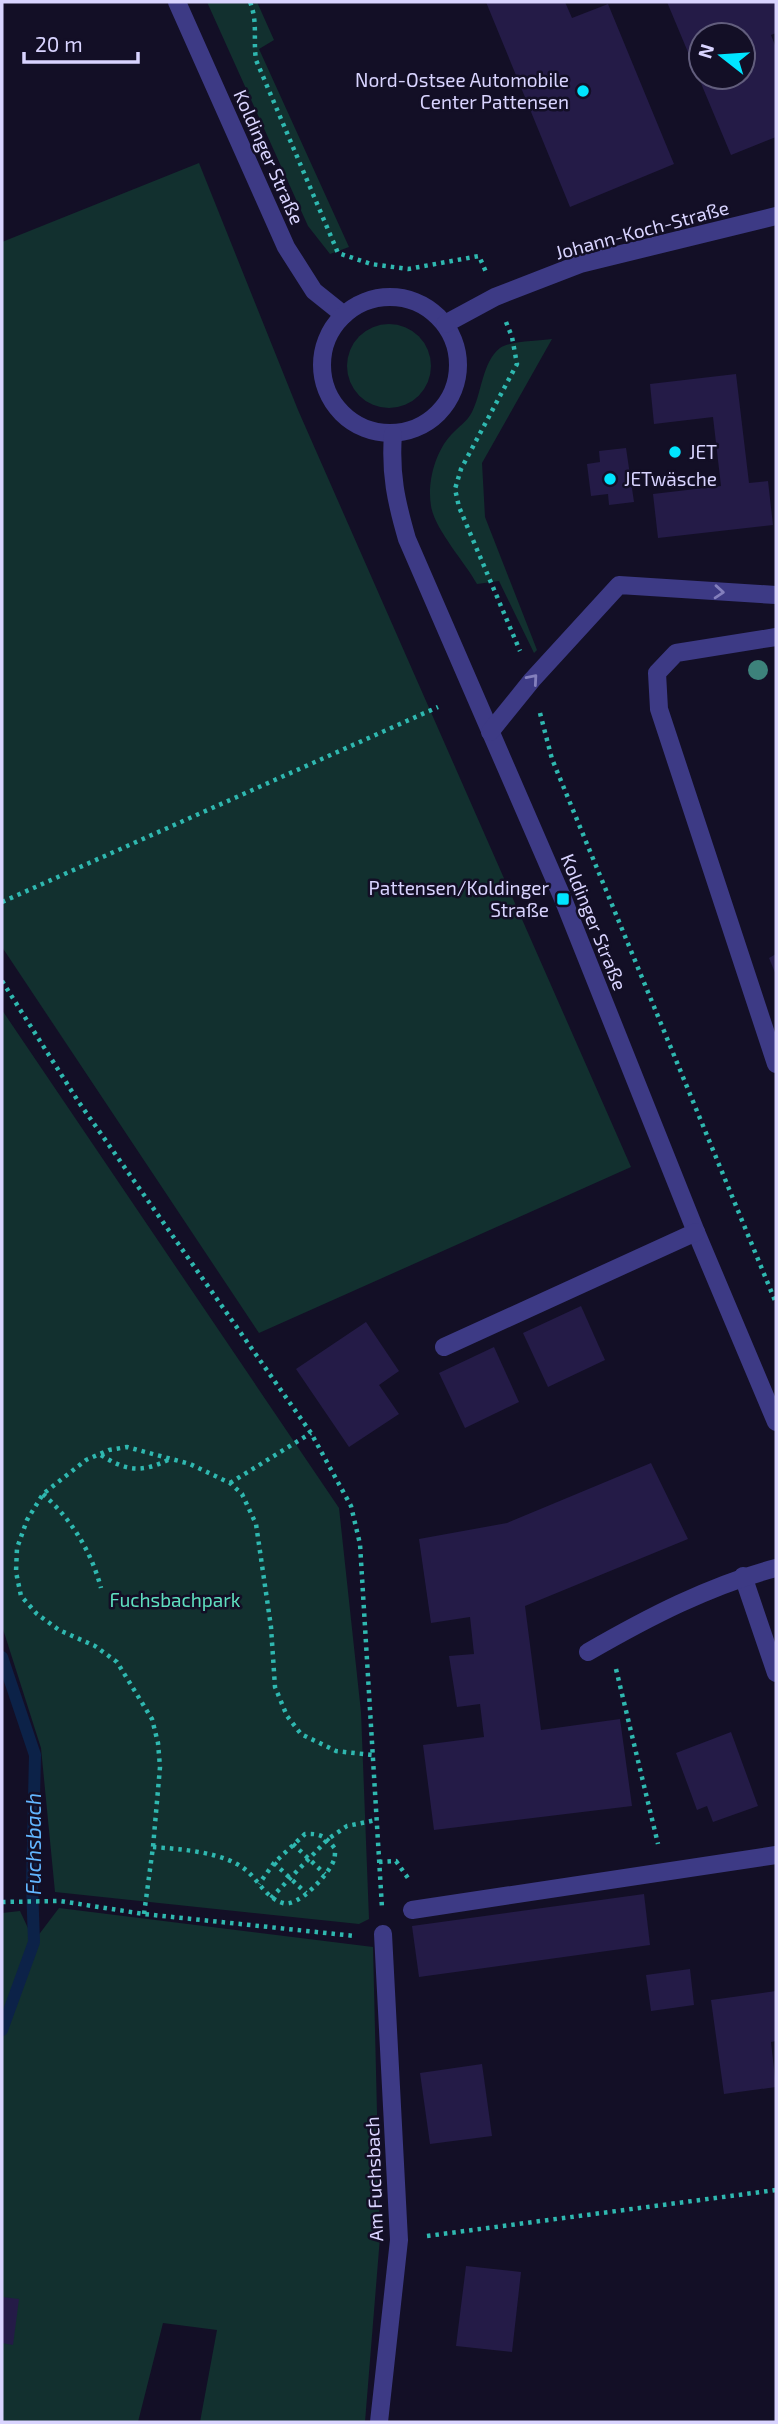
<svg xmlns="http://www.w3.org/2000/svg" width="778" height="2424" viewBox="0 0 778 2424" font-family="'Exo 2',sans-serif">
	<rect width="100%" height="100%" fill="#130f26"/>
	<g fill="#12302f">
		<polygon points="207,2 257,2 274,40 259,49 349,247 330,254 308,226"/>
		<polygon points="199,163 298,410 631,1167 259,1333 2,947 2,242"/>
		<circle cx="389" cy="366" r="42"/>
		<path d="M552,339L482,463L485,517L537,650L534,653L499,581L477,584C465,562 435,530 431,506C427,483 435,452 451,435C458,427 467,422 472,412C482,393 482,362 500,348C509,341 539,341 552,339Z"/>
		<polygon points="2,1010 339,1508 361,1712 369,1919 359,1924 55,1892 41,1748 2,1626"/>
		<polygon points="59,1908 373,1947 380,2237 365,2422 200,2422 217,2330 163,2323 138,2422 2,2422 2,1913 20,1911 34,1941"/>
	</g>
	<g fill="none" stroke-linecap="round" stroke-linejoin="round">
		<polyline stroke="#0c2248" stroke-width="12" points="2,1657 35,1755 32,1885 34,1942 2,2030"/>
	</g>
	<g fill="#241b47" fill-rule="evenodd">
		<polygon points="486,2 565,2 572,18 608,4 674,164 570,207"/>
		<path d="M667,2H776V33L771,35L776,48V137L731,155ZM701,35H743V77H701Z"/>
		<polygon points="736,374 749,483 768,481 773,525 658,538 653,494 721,486 713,417 654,424 650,384"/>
		<polygon points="626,448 634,502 609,505 608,494 591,496 587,464 600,462 599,451"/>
		<polygon points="776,954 776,975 769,958"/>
		<polygon points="581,1306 605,1360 548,1387 523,1333"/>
		<polygon points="366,1322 399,1371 379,1385 399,1414 349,1447 296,1369"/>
		<polygon points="494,1347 519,1402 465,1428 439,1373"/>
		<polygon points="651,1463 688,1539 525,1606 541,1730 620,1719 632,1806 434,1830 423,1745 484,1737 480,1704 457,1707 449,1656 474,1654 470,1617 431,1623 419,1539 507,1523"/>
		<polygon points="731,1732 758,1806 713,1822 707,1806 697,1810 676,1753"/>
		<polygon points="644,1894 650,1945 419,1977 412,1926"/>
		<polygon points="690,1969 694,2005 651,2011 646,1975"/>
		<polygon points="776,1991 776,2041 771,2042 776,2087 724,2094 711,2000"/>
		<polygon points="482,2064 492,2136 430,2144 420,2073"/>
		<polygon points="466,2266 521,2272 512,2352 456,2346"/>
		<polygon points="2,2297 19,2299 13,2345 2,2343"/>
	</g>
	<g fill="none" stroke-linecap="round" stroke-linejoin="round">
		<g stroke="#2fb8b0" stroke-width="4.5" stroke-dasharray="3.5 5" stroke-linecap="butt">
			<path d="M250,2C258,22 253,39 256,60L338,253L371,264L408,269L479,256L486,272"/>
			<polyline points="506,322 512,337 517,364 461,469 455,489 459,507 520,651"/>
			<polyline points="540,713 552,759 776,1303"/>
			<polyline points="2,902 438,707"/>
			<polyline points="2,981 78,1101 311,1433 351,1506 360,1544 382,1908"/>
			<path d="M101,1455C126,1471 141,1473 168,1460"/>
			<polyline points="230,1483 311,1433"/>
			<path d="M43,1494C72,1520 91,1551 101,1588"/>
			<polyline points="616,1669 658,1844"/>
			<polyline points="293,1844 325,1874"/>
			<path d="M153,1847C180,1849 226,1852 247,1871C259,1881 266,1898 283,1903C298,1908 329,1874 334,1860C335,1857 335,1853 335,1849C327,1837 320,1833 305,1834L274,1863L259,1884"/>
			<polyline points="379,1862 396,1861 410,1881"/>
			<polyline points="274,1863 306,1893"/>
			<polyline points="271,1898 328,1839 347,1826 376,1820"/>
			<polyline points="2,1902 60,1901 144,1914 355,1936"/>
			<polyline points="144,1914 153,1847 160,1767 158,1743 152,1719 117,1662 95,1646 59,1630 37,1614 21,1596 16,1572 17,1548 27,1520 43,1494 86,1460 109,1450 127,1447 190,1464 230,1483 242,1494 256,1524 271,1627 275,1687 287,1716 301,1734 336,1751 372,1755"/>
			<polyline points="427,2236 776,2190"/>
		</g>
		<g stroke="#3d3a85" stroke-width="18">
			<polyline points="177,2 286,247 314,291 344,315"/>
			<circle cx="390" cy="365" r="68"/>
			<polyline points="445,324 495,297 580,264 776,216"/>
			<path d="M393,434C390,474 396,501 407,539L563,899L696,1232L776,1422"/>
			<polyline points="776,637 676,653 657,673 659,709 776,1064"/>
			<polyline points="490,732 532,680 619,585 776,595"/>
			<polyline points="444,1347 696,1232"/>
			<polyline points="743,1576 776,1673"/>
			<path d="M588,1652C647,1618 710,1585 776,1568"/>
			<polyline points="412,1910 776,1855"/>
			<polyline points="379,2422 399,2240 383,1934"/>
		</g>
	</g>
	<circle fill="#3d827b" cx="758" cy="670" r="10"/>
	<defs><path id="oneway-chevron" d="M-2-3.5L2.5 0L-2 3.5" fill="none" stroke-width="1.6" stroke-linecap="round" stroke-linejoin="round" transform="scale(1.75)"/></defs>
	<g stroke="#837fbc">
		<use href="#oneway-chevron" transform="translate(719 592) rotate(4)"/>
		<use href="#oneway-chevron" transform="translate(533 679) rotate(-49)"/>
	</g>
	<g fill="#00e5ff" stroke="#130f26" stroke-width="2.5">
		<circle cx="583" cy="91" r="7"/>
		<circle cx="675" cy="452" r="7"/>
		<circle cx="610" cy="479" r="7"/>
		<rect x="556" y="892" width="14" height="14" rx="3.5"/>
	</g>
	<g text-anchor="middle" stroke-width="5" stroke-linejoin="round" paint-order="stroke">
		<g font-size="19" fill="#d9d4ff" stroke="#130f26" text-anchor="end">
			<text x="569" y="87">Nord-Ostsee Automobile<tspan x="569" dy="22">Center Pattensen</tspan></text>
			<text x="689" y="459" text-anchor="start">JET</text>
			<text x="624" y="486" text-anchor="start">JETwäsche</text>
			<text x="549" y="895">Pattensen/Koldinger<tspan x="549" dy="22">Straße</tspan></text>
		</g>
		<g font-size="19" fill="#d9d4ff" stroke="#130f26">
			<text transform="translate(269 157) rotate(66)" y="7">Koldinger Straße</text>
			<text transform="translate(642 230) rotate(-15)" y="7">Johann-Koch-Straße</text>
			<text transform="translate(594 922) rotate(68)" y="7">Koldinger Straße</text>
			<text transform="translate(374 2179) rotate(-92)" y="7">Am Fuchsbach</text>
		</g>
		<g font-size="19" fill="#5fe0c0" stroke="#130f26">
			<text x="175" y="1607">Fuchsbachpark</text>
		</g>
		<g font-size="21" font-style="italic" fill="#62b6ff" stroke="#130f26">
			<text transform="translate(34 1844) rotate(-90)" y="7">Fuchsbach</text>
		</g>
	</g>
	<rect width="778" height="2424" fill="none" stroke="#d9d4ff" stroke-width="7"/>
	<g transform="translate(722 56) rotate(287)"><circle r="33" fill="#130f26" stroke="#625e7d" stroke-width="2"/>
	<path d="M0-5L12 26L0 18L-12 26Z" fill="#00e5ff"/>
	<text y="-10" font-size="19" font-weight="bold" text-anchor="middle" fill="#d9d4ff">N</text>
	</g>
	<path d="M24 52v10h114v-10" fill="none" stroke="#d9d4ff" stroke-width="3.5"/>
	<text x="35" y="52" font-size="21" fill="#d9d4ff" stroke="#130f26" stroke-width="5" paint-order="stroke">20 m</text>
</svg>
